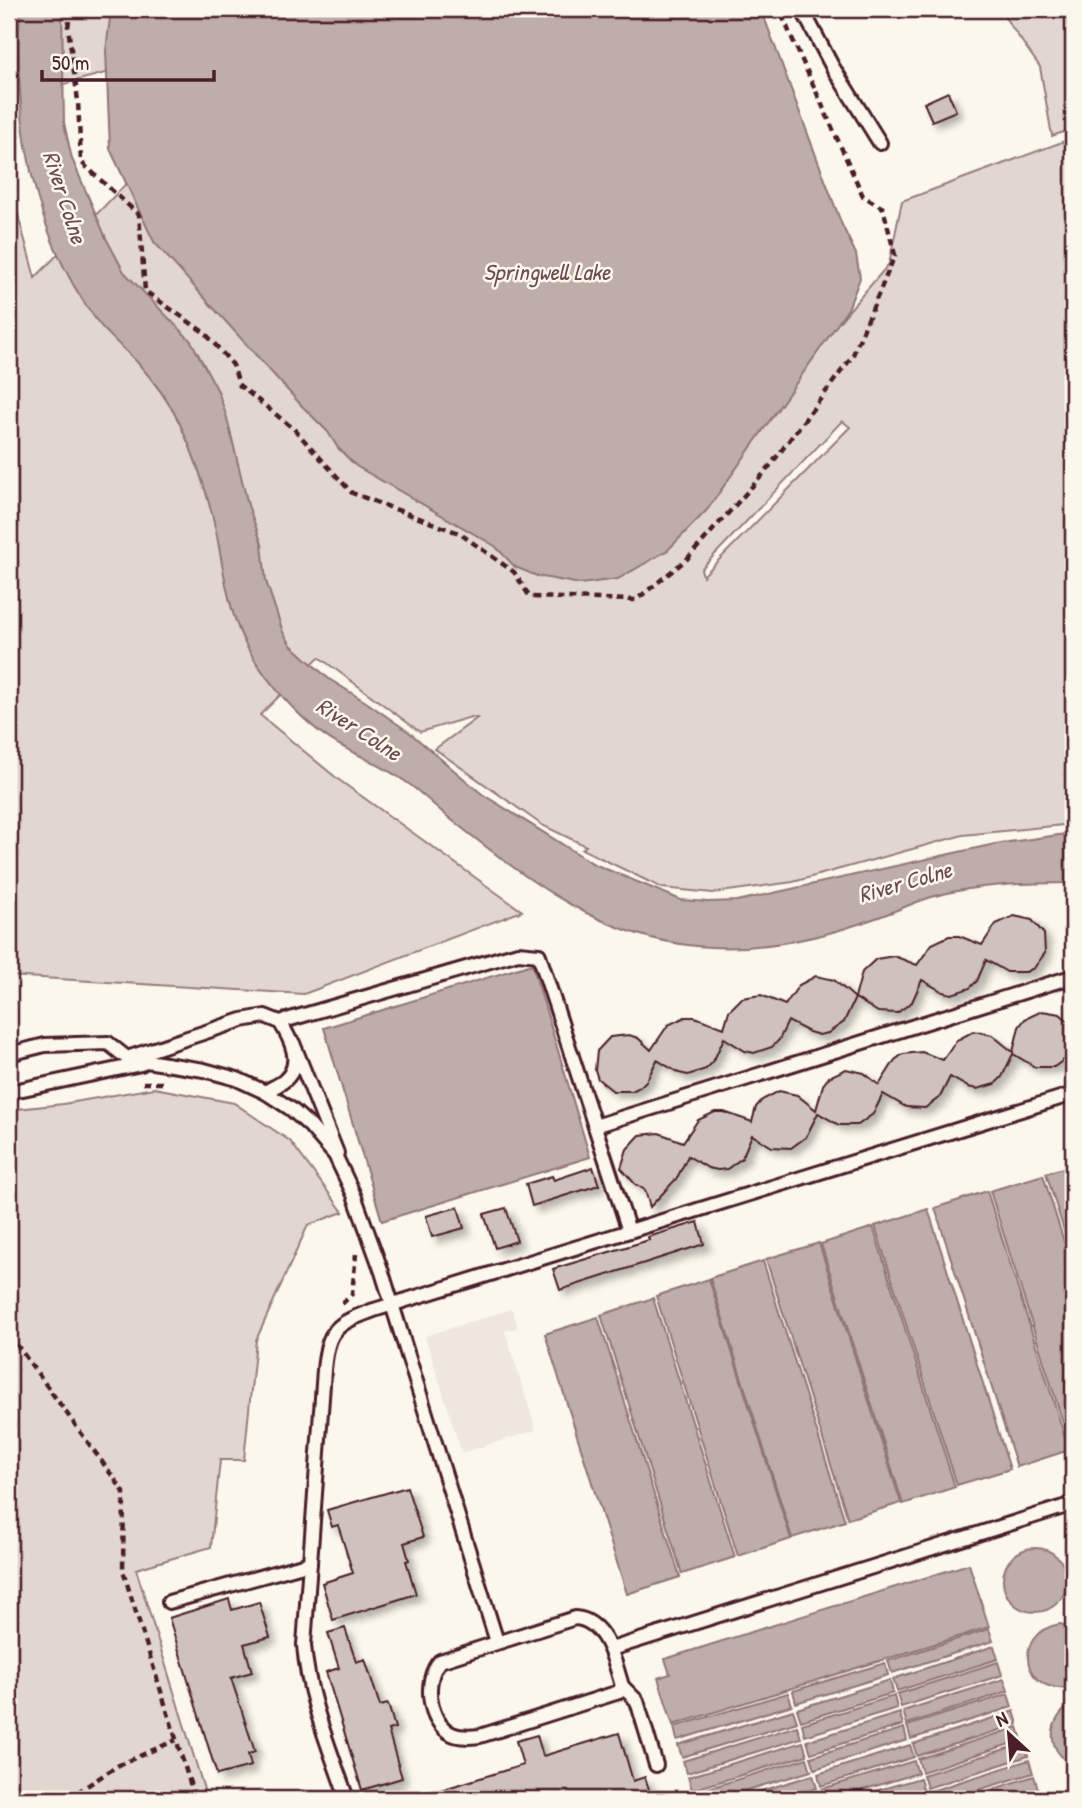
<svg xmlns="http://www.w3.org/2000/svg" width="1082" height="1808" viewBox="0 0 1082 1808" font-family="'Patrick Hand',sans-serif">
	<defs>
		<filter id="shadow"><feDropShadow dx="6" dy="6" stdDeviation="3.5" flood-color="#0004"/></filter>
	</defs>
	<rect width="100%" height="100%" fill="#fbf7ec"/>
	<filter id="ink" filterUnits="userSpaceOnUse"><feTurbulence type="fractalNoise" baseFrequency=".0143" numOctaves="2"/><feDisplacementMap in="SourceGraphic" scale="14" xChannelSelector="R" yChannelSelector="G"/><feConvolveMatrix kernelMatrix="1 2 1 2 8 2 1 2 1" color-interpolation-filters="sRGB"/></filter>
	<g filter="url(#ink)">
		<g fill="#eee7de">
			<polygon points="512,1309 518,1327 505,1331 536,1430 462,1453 425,1336"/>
			<polygon points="400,1785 427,1799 360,1799 360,1797"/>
		</g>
		<g fill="#e2d7d0" stroke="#967b7e" stroke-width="2" fill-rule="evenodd">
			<polygon points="56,9 118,9 117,70 60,85"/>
			<polygon points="999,9 1073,9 1073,129 1052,136 1040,67"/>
			<path d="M1073,138V824L963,835L793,882L713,893L662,888L582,849L586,846L542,825L435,749L477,718L471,717L420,732L319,657L260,715L339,780L522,911L304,994L9,976V181L35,278L144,165L633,561L889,264L902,201ZM842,421L850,427L703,576L701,569Z"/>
			<polygon points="154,1088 234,1103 290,1141 343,1212 308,1225 256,1340 244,1460 220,1460 211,1547 136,1569 207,1799 9,1799 9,1110 63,1104"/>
		</g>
		<g fill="#bfadaa" stroke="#907477" stroke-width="2">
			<path d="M20,9H62L64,123L72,159L106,238L124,272L191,341L218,391L227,418L248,505L262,544L266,581L283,632L291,645L329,679L366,702L409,732L482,794L594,864L681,900L708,902L737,901L995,844L1073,833V883C1028,883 979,884 935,896C914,902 894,912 873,919C807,943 734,956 664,941C582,924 517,871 453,821C438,809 424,795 409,784C388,769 367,759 345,748C307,729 268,684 248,649C228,613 224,571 216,531C208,495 195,456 179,422C168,400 153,380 137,362C124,348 108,336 97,321C31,233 13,116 20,9Z"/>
			<polygon points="111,9 761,9 842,225 856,254 860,278 848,309 707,510 668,550 618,579 580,584 537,576 515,567 495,546 356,466 338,448 328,432 301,405 154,242 110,149 106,51"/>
			<polygon points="532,964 590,1157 382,1221 324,1028"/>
			<polygon points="1073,1165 1073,1259 1046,1173"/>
			<polygon points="1043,1175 1073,1270 1072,1451 990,1191"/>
			<polygon points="987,1191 1069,1450 1017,1467 935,1208"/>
			<polygon points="928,1209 1010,1469 957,1485 875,1226"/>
			<polygon points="873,1227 955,1487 903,1504 821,1244"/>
			<polygon points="819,1243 901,1503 848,1519 766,1259"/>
			<polygon points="763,1261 845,1521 792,1538 710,1278"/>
			<polygon points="709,1279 791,1539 738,1556 656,1296"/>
			<polygon points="653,1298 735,1557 682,1574 601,1315"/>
			<polygon points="598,1317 680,1577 627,1594 545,1334"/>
			<circle cx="1035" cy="1580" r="32"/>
			<polygon points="969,1564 989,1627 673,1725 658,1678 670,1674 665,1659"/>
			<path d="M1060,1624L1073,1628V1686C1024,1700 1008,1633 1060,1624Z"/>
			<polygon points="989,1629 993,1641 892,1673 888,1661"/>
			<polygon points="994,1646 998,1659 897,1691 893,1679"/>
			<polygon points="998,1662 1002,1675 901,1707 897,1694"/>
			<polygon points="885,1663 888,1675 796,1703 793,1691"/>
			<polygon points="1004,1679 1008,1691 907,1724 903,1711"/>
			<polygon points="890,1680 893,1693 801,1721 797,1709"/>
			<polygon points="788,1693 792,1705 677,1740 674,1727"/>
			<polygon points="1008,1694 1012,1707 911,1739 907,1726"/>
			<polygon points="894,1696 897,1708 805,1736 802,1724"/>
			<path d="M1073,1704V1764C1044,1751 1048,1717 1073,1704Z"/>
			<polygon points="793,1710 797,1722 682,1757 678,1745"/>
			<polygon points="1014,1711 1018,1724 917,1756 913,1744"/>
			<polygon points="900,1713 903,1725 811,1753 807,1741"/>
			<polygon points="797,1726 801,1738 687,1773 683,1761"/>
			<polygon points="1018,1727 1022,1740 922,1772 918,1759"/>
			<polygon points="904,1728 907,1740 815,1769 811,1757"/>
			<polygon points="803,1742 807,1755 692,1790 688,1777"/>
			<polygon points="1024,1743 1028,1756 927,1788 923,1775"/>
			<polygon points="910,1745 914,1757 821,1786 818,1774"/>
			<polygon points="807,1758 811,1771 717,1799 695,1799 693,1793"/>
			<polygon points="1029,1760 1033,1773 949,1799 930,1799 928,1792"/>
			<polygon points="914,1761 918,1773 833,1799 825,1799 822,1789"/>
			<polygon points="813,1775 817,1788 779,1799 735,1799"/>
			<polygon points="1034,1776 1038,1789 1005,1799 962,1799"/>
			<polygon points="920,1778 923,1789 891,1799 848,1799"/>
		</g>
		<g fill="#cfc2bc" stroke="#4a1f2b" stroke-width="2" filter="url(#shadow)">
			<polygon points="948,92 956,111 932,121 924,103"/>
			<polygon points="1014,916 1032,920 1044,934 1045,953 1034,968 1026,972 1007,972 986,960 977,981 970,988 952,994 943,992 922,980 912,1002 897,1013 878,1012 855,998 844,1022 828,1033 819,1035 809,1032 788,1021 779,1040 772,1047 754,1053 745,1051 724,1038 713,1062 706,1069 688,1075 679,1073 657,1060 647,1080 640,1087 632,1091 613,1091 598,1079 595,1070 597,1051 610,1037 629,1035 638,1038 651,1050 668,1025 685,1017 695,1017 724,1028 729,1011 742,998 761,995 785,1005 799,985 816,976 834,980 855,998 862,972 876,959 894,956 917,965 932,944 949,936 959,936 982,945 996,924"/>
			<polygon points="1042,1011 1060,1014 1068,1021 1073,1032 1073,1048 1069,1056 1054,1067 1035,1067 1013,1054 1002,1077 995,1084 977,1089 968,1087 950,1077 940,1097 925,1108 906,1107 883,1094 873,1114 858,1125 839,1125 818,1113 806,1137 791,1148 772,1147 752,1135 742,1158 727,1169 718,1170 708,1168 688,1156 677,1178 650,1207 645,1190 635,1184 621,1168 627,1149 640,1135 659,1133 683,1142 698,1120 715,1112 724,1112 752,1122 756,1107 762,1100 779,1091 797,1095 816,1110 823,1085 829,1077 846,1069 864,1073 879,1085 895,1060 903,1054 922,1052 943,1060 957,1040 974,1031 992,1035 1013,1052 1019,1027 1025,1019"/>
			<polygon points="593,1167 599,1185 532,1206 526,1184 552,1176 554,1180"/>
			<polygon points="458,1207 464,1228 432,1237 426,1216"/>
			<polygon points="506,1208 517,1241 495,1248 484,1214"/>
			<polygon points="698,1222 704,1244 560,1290 553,1269 649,1240 648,1237"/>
			<polygon points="407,1487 423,1537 404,1543 409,1560 406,1561 416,1594 333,1620 322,1583 353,1573 338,1525 332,1527 327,1510"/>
			<polygon points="229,1599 232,1610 259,1602 270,1637 244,1644 252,1672 231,1678 255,1752 248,1754 251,1766 217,1775 169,1618"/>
			<polygon points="345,1628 356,1662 365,1659 380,1706 388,1704 395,1728 388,1730 402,1778 362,1790 326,1672 339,1668 328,1633"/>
			<polygon points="619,1733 633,1781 645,1777 652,1799 424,1799 424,1795 523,1765 516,1741 537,1735 543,1756"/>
		</g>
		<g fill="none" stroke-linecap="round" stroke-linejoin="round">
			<g stroke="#4a1f2b" stroke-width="18">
				<g id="service">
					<polyline points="802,9 832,66 880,143"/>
					<polyline points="293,1043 337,1153"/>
					<polyline points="9,1054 45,1045 108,1043 127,1058 242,1020 265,1016 280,1022 518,953 539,955 629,1231"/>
					<polyline points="127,1058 204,1070 237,1079 265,1092 291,1109 310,1126 335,1155 354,1195 382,1272 497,1642"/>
					<polyline points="9,1092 141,1064"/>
					<path d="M265,1092C271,1088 280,1085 285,1080C304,1063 290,1038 280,1022"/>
					<polyline points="595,1126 1071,977 1073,985"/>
					<polyline points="169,1602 310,1563"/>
					<path d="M575,1618C606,1620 615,1662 622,1686L619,1692L480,1736C471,1737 461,1738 452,1734C428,1723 423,1679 440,1661Z"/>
					<polyline points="611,1649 1073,1504"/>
					<polyline points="622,1686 637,1701 656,1765"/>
					<path d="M347,1799C330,1749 308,1698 304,1645L324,1370C328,1328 336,1324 374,1310L1073,1094"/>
				</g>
			</g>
			<g stroke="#4a1f2b" stroke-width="4.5" stroke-dasharray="7 5" stroke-linecap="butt">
				<polyline points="71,9 68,27 78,101 81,162 139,215 145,291 205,333 233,365 239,385 294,429 352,493 459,533 514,572 530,597 636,600 687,559 766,471 852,357 895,255 883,208 863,196 779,9"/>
				<polyline points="143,1083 163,1083"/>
				<polyline points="342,1304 352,1294 356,1254"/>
				<polyline points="9,1334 124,1492 123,1571 195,1799"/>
				<polyline points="67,1799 119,1765 176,1740"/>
			</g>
			<use href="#service" stroke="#fbf7ec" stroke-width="12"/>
		</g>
	</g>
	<g text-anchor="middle" stroke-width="5" stroke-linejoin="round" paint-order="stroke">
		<g font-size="23" font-style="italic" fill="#6d4a51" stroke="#fbf7ec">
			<text transform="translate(65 197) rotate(72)" y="8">River Colne</text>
			<text x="547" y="280">Springwell Lake</text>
			<text transform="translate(359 729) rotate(33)" y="8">River Colne</text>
			<text transform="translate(905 882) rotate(-16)" y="8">River Colne</text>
		</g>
	</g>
	<rect width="1082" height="1808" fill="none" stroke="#fbf7ec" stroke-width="35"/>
	<rect x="18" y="18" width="1047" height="1773" fill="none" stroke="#4a1f2b" stroke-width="2.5" filter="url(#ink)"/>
	<g transform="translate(1009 1734) rotate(334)" stroke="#fbf7ec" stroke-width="5" paint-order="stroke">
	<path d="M0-5L12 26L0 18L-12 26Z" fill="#4a1f2b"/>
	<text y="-10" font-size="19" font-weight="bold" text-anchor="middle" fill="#4a1f2b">N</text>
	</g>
	<path d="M42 70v10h172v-10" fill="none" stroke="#4a1f2b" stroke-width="3.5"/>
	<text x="52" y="70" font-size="21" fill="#4a1f2b" stroke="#fbf7ec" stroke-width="5" paint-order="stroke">50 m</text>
</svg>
